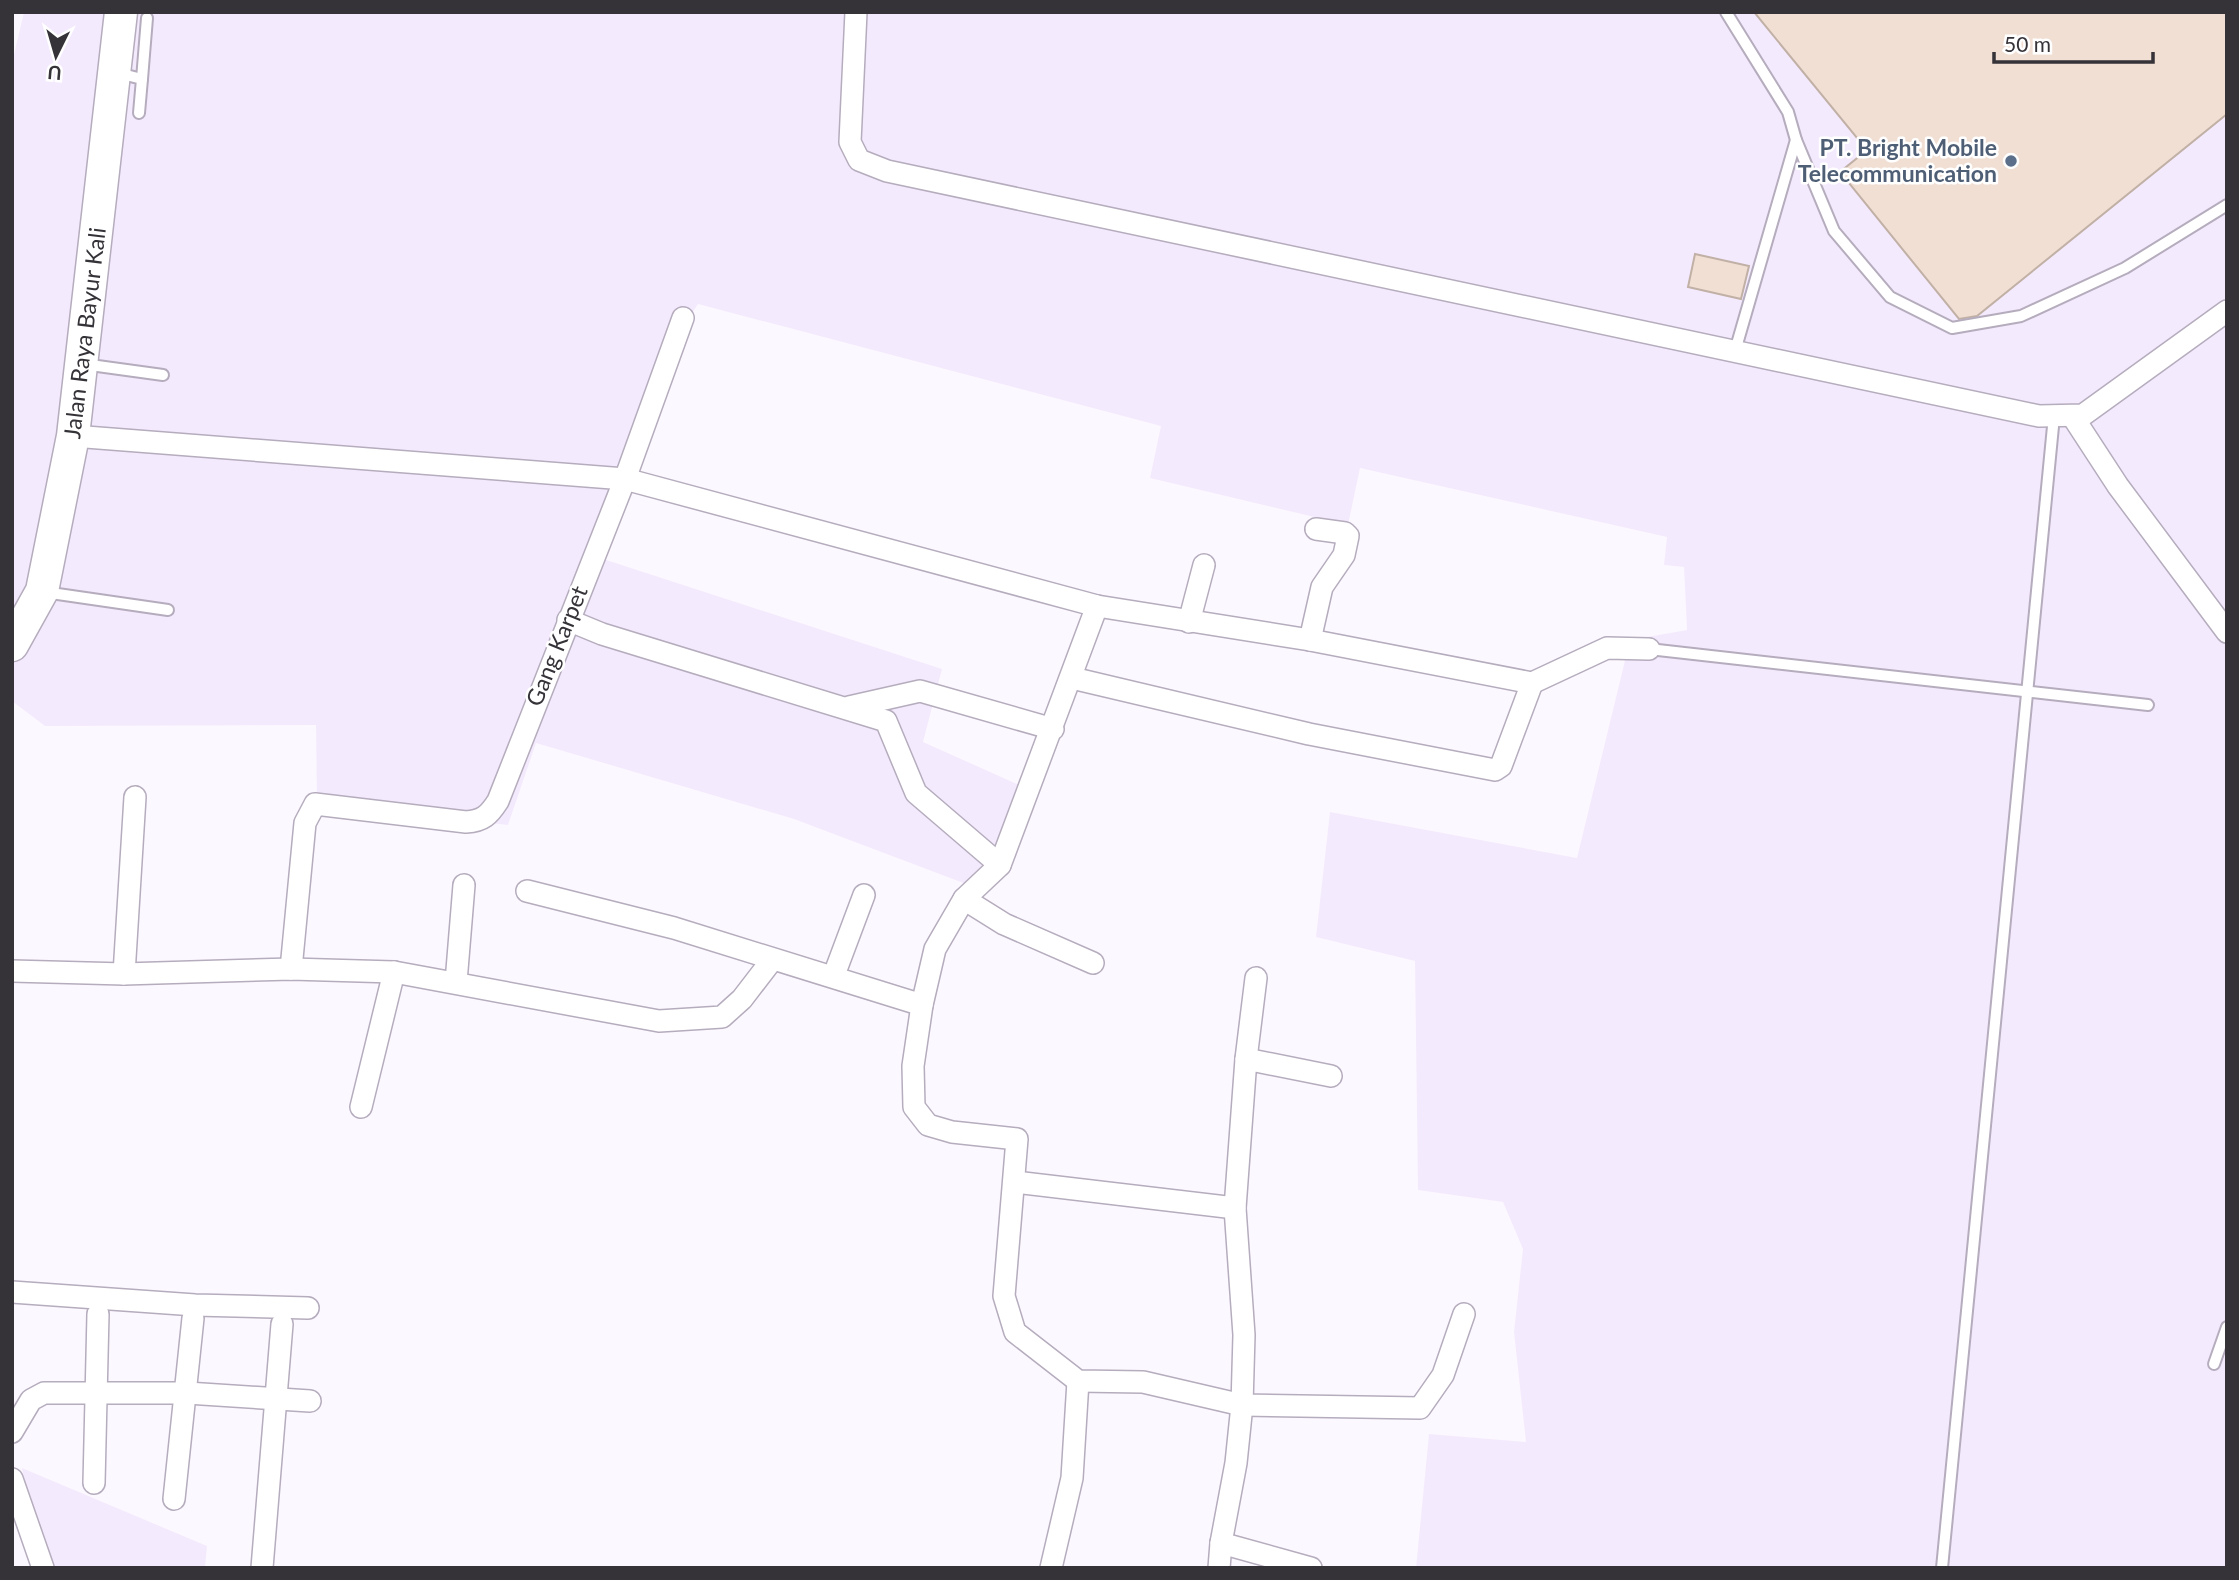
<svg xmlns="http://www.w3.org/2000/svg" width="2239" height="1580" viewBox="0 0 2239 1580" font-family="Lato,sans-serif">
	<rect width="100%" height="100%" fill="#fcf8ff"/>
	<g fill="#f4eafd">
		<polygon points="24,12 2227,12 2227,1568 1416,1568 1429,1434 1526,1442 1514,1332 1523,1249 1503,1202 1418,1190 1415,961 1316,937 1330,812 1577,858 1630,640 1687,630 1684,567 1664,565 1667,537 1360,468 1348,525 1150,478 1161,426 698,304 684,325 594,556 942,669 923,742 1026,788 982,890 794,819 536,743 508,825 317,803 316,725 45,726 12,701 12,63"/>
		<polygon points="22,1468 207,1546 205,1568 43,1568"/>
	</g>
	<g fill="#f1dfd4" stroke="#c1b0a5" stroke-width="2">
		<polygon points="1754,12 2227,12 2227,114 1977,316 1959,319 1840,172 1867,150"/>
		<polygon points="1695,254 1749,266 1741,299 1688,287"/>
	</g>
	<g fill="none" stroke-linecap="round" stroke-linejoin="round">
		<g stroke="#b5acbd" stroke-width="14">
			<g id="lane">
				<polyline points="1726,12 1788,112 1796,140"/>
				<polyline points="118,73 142,79 139,113"/>
				<polyline points="142,79 147,18"/>
				<polyline points="1735,351 1796,140 1834,231 1890,297 1952,328 2021,316 2125,268 2227,205"/>
				<polyline points="83,364 163,375"/>
				<polyline points="44,592 168,610"/>
				<polyline points="1649,649 2148,705"/>
				<polyline points="2214,1364 2227,1327"/>
				<polyline points="1942,1568 2054,416"/>
			</g>
		</g>
		<g stroke="#b5acbd" stroke-width="24">
			<g id="street">
				<polyline points="856,12 850,142 859,160 887,171 2039,416 2083,415 2227,311"/>
				<polyline points="2073,417 2118,486 2227,632"/>
				<polyline points="73,436 625,479 1097,606 1310,640 1532,683 1607,648 1649,649"/>
				<polyline points="1097,606 1000,865 964,899 935,949 922,1005 913,1066 914,1107 928,1125 952,1132 1017,1139 1004,1296 1015,1332 1078,1381 1143,1382 1242,1405 1420,1408 1443,1375 1464,1314"/>
				<polyline points="568,620 602,634 886,721 916,793 1000,865"/>
				<polyline points="1189,622 1204,565"/>
				<polyline points="1310,640 1322,587 1344,555 1348,536 1345,533 1316,529"/>
				<polyline points="1072,678 1309,734 1495,770 1501,766 1532,683"/>
				<polyline points="849,707 920,691 1053,729"/>
				<polyline points="527,891 674,928 922,1005"/>
				<polyline points="964,899 1004,924 1093,963"/>
				<path d="M291,969L305,823L315,804L466,822C483,821 489,815 498,801L625,479L683,318"/>
				<polyline points="12,971 124,974 291,969 394,972 659,1021 722,1017 742,999 772,960"/>
				<polyline points="124,974 135,797"/>
				<polyline points="834,975 864,895"/>
				<polyline points="456,982 464,885"/>
				<polyline points="1246,1059 1256,978"/>
				<polyline points="361,1107 394,972"/>
				<polyline points="1015,1182 1235,1208"/>
				<polyline points="12,1292 195,1305 308,1308"/>
				<polyline points="12,1432 31,1400 44,1393 187,1393 310,1401"/>
				<polyline points="12,1479 43,1568"/>
				<polyline points="94,1483 98,1314"/>
				<polyline points="174,1499 193,1318"/>
				<polyline points="262,1568 282,1324"/>
				<polyline points="1051,1568 1072,1478 1078,1381"/>
				<polyline points="1219,1568 1221,1543"/>
				<polyline points="1311,1568 1221,1543 1236,1463 1242,1405 1244,1335 1235,1208 1246,1059 1331,1076"/>
			</g>
		</g>
		<g stroke="#b5acbd" stroke-width="35">
			<polyline id="secondary" points="12,645 42,591 73,436 121,12"/>
		</g>
		<use href="#lane" stroke="#fff" stroke-width="10"/>
		<use href="#street" stroke="#fff" stroke-width="21"/>
		<use href="#secondary" stroke="#fff" stroke-width="32"/>
	</g>
	<circle fill="#5c6f8a" stroke="#fff" stroke-width="2.5" cx="2011" cy="161" r="7"/>
	<g text-anchor="middle" stroke-width="5" stroke-linejoin="round" paint-order="stroke">
		<g font-size="23" font-weight="bold" fill="#4e5e75" stroke="#fff" text-anchor="end">
			<text x="1997" y="156">PT. Bright Mobile<tspan x="1997" dy="26">Telecommunication</tspan></text>
		</g>
		<g font-size="23" fill="#353238" stroke="#fff">
			<text transform="translate(85 333) rotate(-83)" y="8">Jalan Raya Bayur Kali</text>
			<text transform="translate(557 646) rotate(-68)" y="8">Gang Karpet</text>
		</g>
	</g>
	<rect width="2239" height="1580" fill="none" stroke="#353238" stroke-width="28"/>
	<g transform="translate(56 56) rotate(185)" stroke="#ffffff" stroke-width="5" paint-order="stroke">
	<path d="M0-5L12 26L0 18L-12 26Z" fill="#353238"/>
	<text y="-10" font-size="19" font-weight="bold" text-anchor="middle" fill="#353238">U</text>
	</g>
	<path d="M1994 52v10h159v-10" fill="none" stroke="#353238" stroke-width="3.5"/>
	<text x="2004" y="52" font-size="21" fill="#353238" stroke="#ffffff" stroke-width="5" paint-order="stroke">50 m</text>
</svg>
